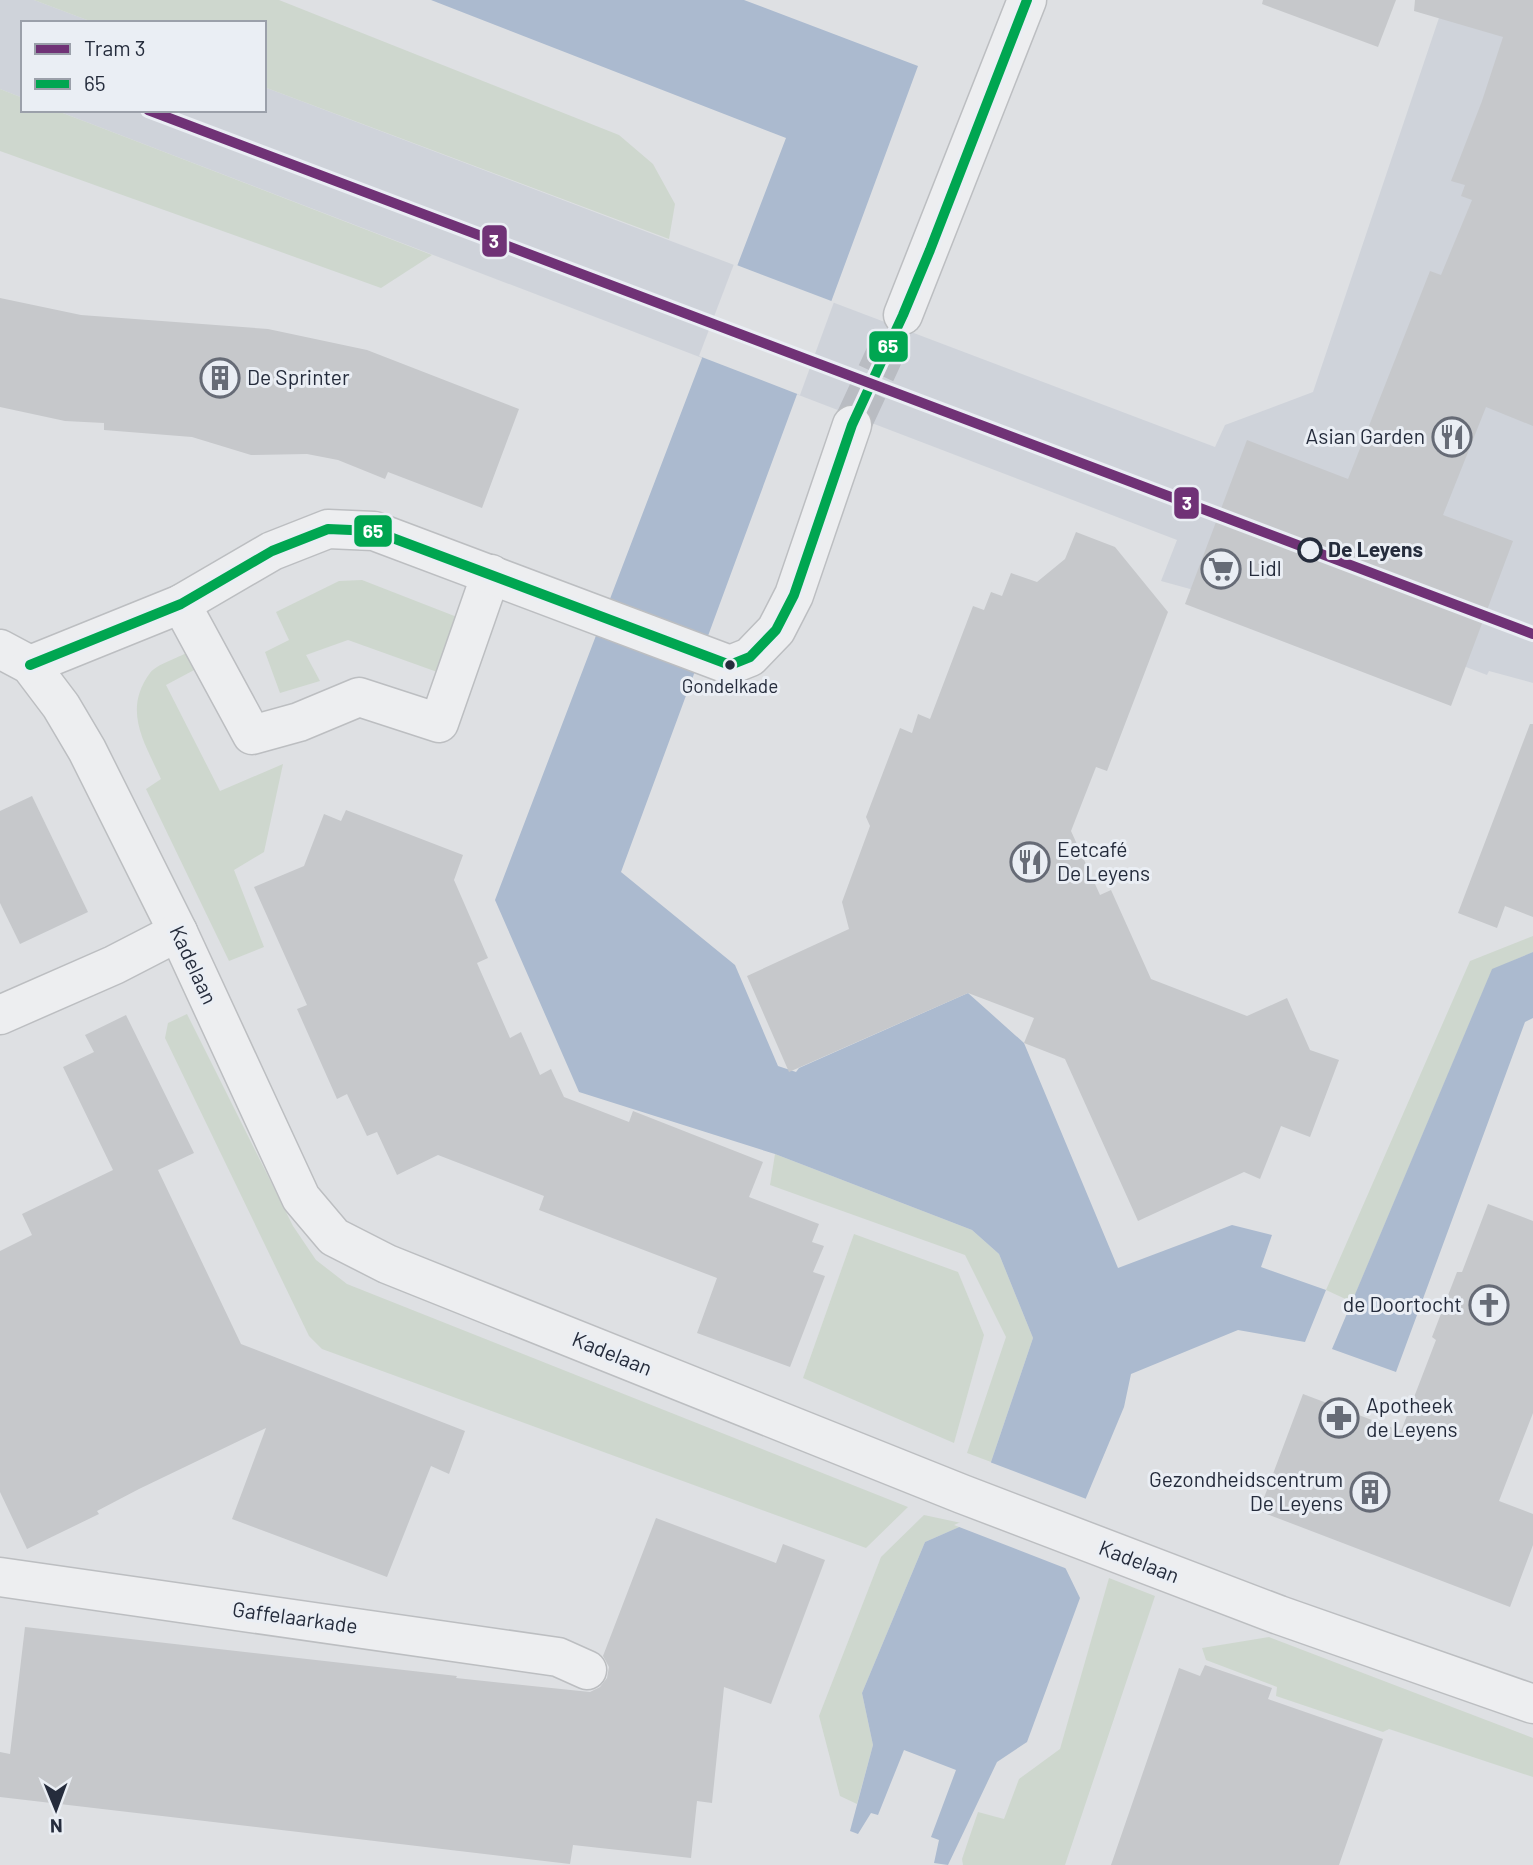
<svg xmlns="http://www.w3.org/2000/svg" width="1533" height="1865" viewBox="0 0 1533 1865" font-family="Barlow,sans-serif">
	<rect width="100%" height="100%" fill="#dee0e3"/>
	<g fill="#cfd3da">
		<polygon points="0,0 34,0 95,23 23,23 23,98 0,89"/>
		<polygon points="1445,0 1533,0 1533,683 1489,671 1487,675 1445,659 1161,581 1177,540 55,110 264,110 264,87 1215,447 1225,425 1313,392"/>
	</g>
	<g fill="#ced7ce">
		<polygon points="34,0 279,0 619,135 653,164 675,204 669,239 264,87 264,23 95,23"/>
		<polygon points="0,89 23,98 23,110 55,110 432,255 381,288 0,151"/>
		<polygon points="362,580 457,617 440,673 348,640 306,655 320,681 280,693 265,652 289,640 276,612 339,581"/>
		<path d="M188,652L196,669L166,685L220,791L283,764L264,852L234,870L264,947L229,961L146,789L161,779C145,743 122,711 150,673C157,664 178,658 188,652Z"/>
		<polygon points="1533,936 1533,952 1492,970 1352,1302 1326,1290 1470,961"/>
		<polygon points="187,1014 293,1226 316,1260 347,1284 908,1507 866,1548 322,1349 309,1336 165,1038 168,1023"/>
		<polygon points="775,1154 972,1230 999,1254 1033,1338 991,1462 967,1453 1006,1337 965,1255 770,1185"/>
		<polygon points="854,1234 958,1272 984,1335 954,1443 803,1378"/>
		<polygon points="924,1515 966,1524 925,1542 862,1693 873,1745 857,1804 840,1796 819,1716 881,1557"/>
		<polygon points="1109,1578 1155,1596 1065,1865 963,1865 962,1859 978,1812 1004,1819 1019,1779 1060,1749"/>
		<polygon points="1269,1637 1533,1738 1533,1777 1389,1729 1383,1732 1276,1696 1277,1687 1206,1660 1202,1648"/>
	</g>
	<g fill="#abbacf">
		<polygon points="431,0 744,0 918,66 621,872 735,965 778,1066 796,1072 799,1068 968,993 1024,1043 1118,1268 1232,1225 1272,1235 1261,1267 1326,1290 1305,1342 1238,1330 1131,1374 1124,1407 1086,1498 1063,1563 1080,1598 1027,1742 997,1762 948,1865 934,1863 939,1840 931,1837 956,1770 904,1750 878,1815 871,1813 858,1834 850,1831 873,1745 862,1693 925,1542 966,1524 991,1462 1033,1338 999,1254 972,1230 775,1154 579,1092 495,900 786,138"/>
		<polygon points="1533,952 1533,1018 1525,1022 1396,1372 1332,1349 1492,969"/>
	</g>
	<g fill="#dee0e3">
		<polygon points="734,264 834,302 800,395 699,356"/>
		<polygon points="987,1461 1089,1500 1067,1563 1070,1570 954,1525 963,1521"/>
	</g>
	<g fill="#c6c8cb">
		<polygon points="1263,0 1396,0 1378,47 1262,4"/>
		<polygon points="1415,0 1533,0 1533,426 1486,407 1443,515 1513,541 1451,706 1185,604 1247,440 1348,479 1430,271 1441,275 1472,200 1461,196 1465,185 1451,181 1482,101 1503,37 1414,11"/>
		<polygon points="0,298 81,315 268,329 367,350 519,409 482,508 388,472 385,479 338,460 307,454 251,455 192,437 104,430 104,423 65,421 0,407"/>
		<polygon points="1076,532 1115,547 1168,612 1107,771 1096,767 1071,831 1100,895 1111,890 1151,979 1247,1016 1287,998 1310,1050 1339,1060 1310,1137 1281,1126 1260,1179 1244,1172 1138,1221 1065,1059 1024,1043 1034,1018 968,993 789,1072 747,976 849,929 842,902 870,826 866,817 900,728 912,733 918,714 930,719 973,606 984,610 991,592 1002,596 1011,573 1037,582 1065,559"/>
		<polygon points="1530,724 1533,724 1533,917 1505,906 1497,928 1458,913"/>
		<polygon points="32,796 88,912 20,944 0,903 0,811"/>
		<polygon points="346,810 463,855 454,880 488,958 477,963 510,1038 521,1032 540,1075 551,1069 564,1097 629,1122 633,1111 763,1162 749,1197 819,1224 812,1242 824,1246 813,1272 825,1276 790,1367 697,1333 717,1278 539,1210 544,1196 438,1155 397,1175 377,1132 367,1136 347,1094 337,1099 297,1009 307,1005 254,887 304,866 324,814 341,821"/>
		<polygon points="126,1015 194,1153 158,1170 241,1344 465,1431 449,1474 431,1466 387,1577 232,1519 266,1428 139,1489 97,1511 99,1514 27,1549 0,1492 0,1251 32,1235 22,1214 113,1170 63,1067 94,1052 85,1035"/>
		<polygon points="1488,1204 1533,1221 1533,1413 1499,1501 1533,1514 1533,1545 1510,1607 1259,1511 1303,1394 1401,1431 1436,1340 1432,1337 1457,1272 1462,1272"/>
		<polygon points="656,1518 776,1563 783,1544 825,1560 771,1704 724,1687 712,1803 697,1801 691,1858 573,1845 570,1864 0,1797 0,1752 10,1754 25,1627 457,1676 456,1678 590,1692 600,1687 607,1678 609,1667 603,1656"/>
		<polygon points="1205,1665 1272,1688 1268,1699 1383,1739 1339,1865 1111,1865 1179,1668 1200,1676"/>
	</g>
	<g fill="none" stroke-linecap="round" stroke-linejoin="round">
		<polyline stroke="#b9bcc2" stroke-width="38" stroke-dasharray="38 19" stroke-linecap="butt" points="852,425 903,315"/>
		<g stroke="#bcbec1" stroke-width="41">
			<g id="minor">
				<polyline points="903,315 1027,0"/>
				<polyline points="181,604 252,735 299,722 359,697 439,723 491,574"/>
				<polyline points="0,649 30,665 61,706 87,750 178,932 301,1198 334,1237 387,1264 962,1494 1279,1615 1533,1704"/>
				<polyline points="30,665 181,604 272,551 328,529 374,531 730,665 750,657 776,630 794,595 852,425"/>
				<polyline points="0,1015 114,965 178,932"/>
				<polyline points="0,1577 558,1657 587,1670"/>
			</g>
		</g>
		<use href="#minor" stroke="#edeef0" stroke-width="38"/>
		<g stroke="#eaeef4" stroke-width="16">
			<polyline id="bus-1" points="30,665 181,604 272,551 328,529 374,531 730,665 750,657 776,630 794,595 852,425 903,315 930,250 1027,0"/>
		</g>
		<use href="#bus-1" stroke="#00a651" stroke-width="10"/>
		<g stroke="#eaeef4" stroke-width="16">
			<polyline id="tram-1" points="148,110 1533,634"/>
		</g>
		<use href="#tram-1" stroke="#703276" stroke-width="10"/>
	</g>
	<defs>
		<g id="building-ring" transform="scale(2.0125)"><circle r="9.5" fill="#eaeef4" stroke="#666b76" stroke-width="1.5"/><path d="M-4-6H4V6H1V3H-1V6H-4ZM-2.5-4.3h1.7v1.8h-1.7ZM.8-4.3h1.7v1.8H.8ZM-2.5-1h1.7V.8h-1.7ZM.8-1h1.7V.8H.8Z" fill="#666b76"/></g>
		<g id="restaurant-ring" transform="scale(2.0125)"><circle r="9.5" fill="#eaeef4" stroke="#666b76" stroke-width="1.5"/><path d="M-5-6h1v4h1v-4h1v4h1v-4h1v5L-1.5 .5V6h-2V.5L-5-1ZM5-6V6H3V1.5H1.5Q1.5-4 5-6Z" fill="#666b76"/></g>
		<g id="supermarket-ring" transform="scale(2.0125)"><circle r="9.5" fill="#eaeef4" stroke="#666b76" stroke-width="1.5"/><path d="M-6-5.5h2.5l.6 2H6L4.5 2H-2.5L-4.4-4H-6ZM-1.5 3.2a1.3 1.3 0 1 0 .1 0ZM3 3.2a1.3 1.3 0 1 0 .1 0Z" fill="#666b76"/></g>
		<g id="church-ring" transform="scale(2.0125)"><circle r="9.5" fill="#eaeef4" stroke="#666b76" stroke-width="1.5"/><path d="M-1.2-6h2.4v3.5h3.3v2.4h-3.3V6h-2.4V-.1h-3.3v-2.4h3.3Z" fill="#666b76"/></g>
		<g id="pharmacy-ring" transform="scale(2.0125)"><circle r="9.5" fill="#eaeef4" stroke="#666b76" stroke-width="1.5"/><path d="M-2-6h4v4h4v4h-4v4h-4v-4h-4v-4h4Z" fill="#666b76"/></g>
	</defs>
	<g fill-rule="evenodd">
		<use href="#building-ring" x="220" y="378"/>
		<use href="#restaurant-ring" x="1452" y="437"/>
		<use href="#supermarket-ring" x="1221" y="569"/>
		<use href="#restaurant-ring" x="1030" y="862"/>
		<use href="#church-ring" x="1489" y="1305"/>
		<use href="#pharmacy-ring" x="1339" y="1418"/>
		<use href="#building-ring" x="1370" y="1492"/>
	</g>
	<circle fill="#eaeef4" stroke="#252c3c" stroke-width="3.5" cx="1310" cy="550" r="11"/>
	<circle fill="#252c3c" stroke="#eaeef4" stroke-width="2.5" cx="730" cy="665" r="6"/>
	<g text-anchor="middle" stroke-width="6" stroke-linejoin="round" paint-order="stroke">
		<g font-size="19" fill="#252c3c" stroke="#eaeef4">
			<text x="730" y="693">Gondelkade</text>
		</g>
		<g font-size="21" fill="#252c3c" stroke="#eaeef4" text-anchor="start">
			<text x="247" y="385">De Sprinter</text>
			<text x="1425" y="444" text-anchor="end">Asian Garden</text>
			<text x="1248" y="576">Lidl</text>
			<text x="1057" y="857">Eetcafé<tspan x="1057" dy="24">De Leyens</tspan></text>
			<text x="1462" y="1312" text-anchor="end">de Doortocht</text>
			<text x="1366" y="1413">Apotheek<tspan x="1366" dy="24">de Leyens</tspan></text>
			<text x="1343" y="1487" text-anchor="end">Gezondheidscentrum<tspan x="1343" dy="24">De Leyens</tspan></text>
		</g>
		<g font-size="21" font-weight="bold" fill="#252c3c" stroke="#eaeef4" text-anchor="start">
			<text x="1328" y="557">De Leyens</text>
		</g>
		<g font-size="21" fill="#252c3c" stroke="#eaeef4">
			<text transform="translate(193 965) rotate(65)" y="7">Kadelaan</text>
			<text transform="translate(612 1354) rotate(22)" y="7">Kadelaan</text>
			<text transform="translate(1139 1562) rotate(21)" y="7">Kadelaan</text>
			<text transform="translate(295 1618) rotate(8)" y="7">Gaffelaarkade</text>
		</g>
	</g>
	<g stroke="#eaeef4" stroke-width="2.5">
		<rect x="481" y="224" width="27" height="34" rx="7" fill="#703276"/>
		<rect x="868" y="330" width="41" height="33" rx="7" fill="#00a651"/>
		<rect x="1173" y="486" width="27" height="34" rx="7" fill="#703276"/>
		<rect x="353" y="514" width="40" height="34" rx="7" fill="#00a651"/>
	</g>
	<g font-size="19" text-anchor="middle" font-weight="bold" fill="#fff">
		<text x="494" y="248">3</text>
		<text x="888" y="353">65</text>
		<text x="1187" y="510">3</text>
		<text x="373" y="538">65</text>
	</g>
	<rect x="21" y="21" width="245" height="91" fill="#eaeef4" stroke="#9ba0aa" stroke-width="2"/>
	<rect x="35" y="44" width="35" height="10" fill="#703276" stroke="#9ba0aa" stroke-width="2"/>
	<text x="84" y="56" font-size="21" fill="#252c3c">Tram 3</text>
	<rect x="35" y="79" width="35" height="10" fill="#00a651" stroke="#9ba0aa" stroke-width="2"/>
	<text x="84" y="91" font-size="21" fill="#252c3c">65</text>
	<g transform="translate(56 1809) rotate(179)" stroke="#eaeef4" stroke-width="5" paint-order="stroke">
	<path d="M0-5L12 26L0 18L-12 26Z" fill="#252c3c"/>
	<text y="-10" font-size="19" font-weight="bold" text-anchor="middle" fill="#252c3c">N</text>
	</g>
</svg>
